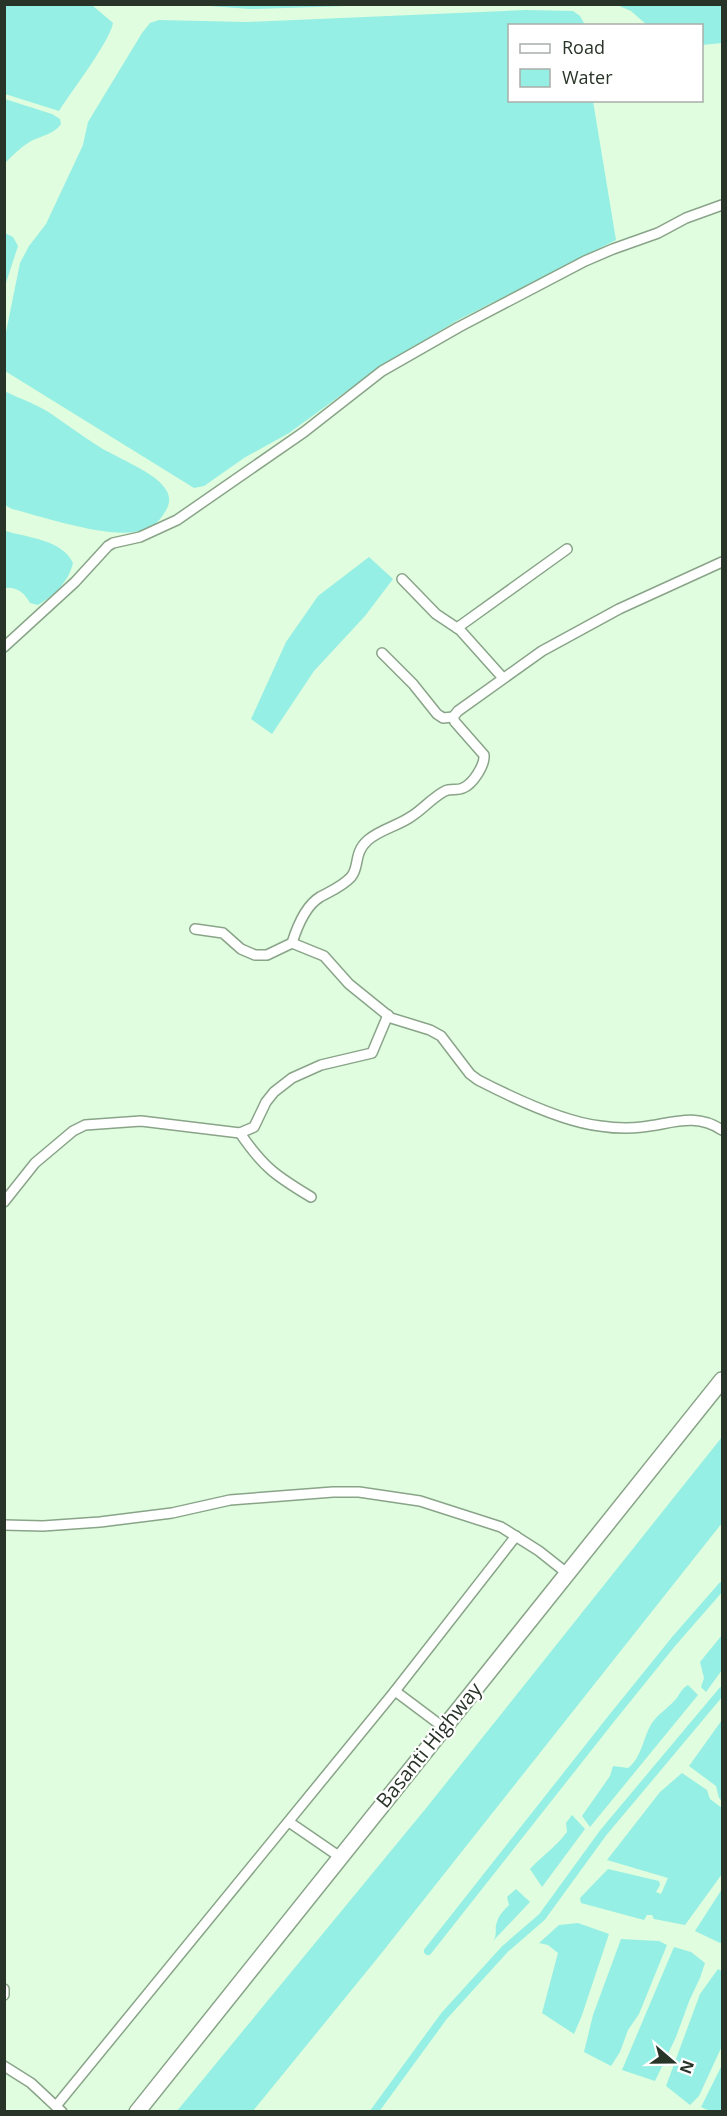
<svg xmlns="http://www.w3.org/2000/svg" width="727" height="2116" viewBox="0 0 727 2116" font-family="'Open Sans',sans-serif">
	<rect width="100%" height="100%" fill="#e0fddf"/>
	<g fill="#96efe4">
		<path d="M4,5H92L113,23C110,41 71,92 59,111L5,94Z"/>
		<polygon points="196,5 196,4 378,5 250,9"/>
		<polygon points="617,5 722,5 722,43 702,45 702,26 647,25 631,11"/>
		<polygon points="526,10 573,11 580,16 585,25 510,26 510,100 593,101 616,240 458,320 381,366 289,433 244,458 204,486 194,488 5,371 5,337 20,263 29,246 46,224 83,145 88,122 142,33 150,23 159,20 246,22"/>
		<path d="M5,99L52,114L60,119L61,124C54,134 41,136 31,141C21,147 13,155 5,163Z"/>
		<polygon points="5,233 13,237 18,246 5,286"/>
		<path d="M4,391C19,398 36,404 50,413C65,423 79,434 95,444C112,456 153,471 164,487C172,497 170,505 163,515C159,521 153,527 146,529C116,542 44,517 12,509L5,505Z"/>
		<path d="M5,531C26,537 63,540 73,563C69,581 54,596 38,605L30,603C25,593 16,586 5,588Z"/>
		<polygon points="369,557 393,579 365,616 314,671 272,734 251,719 286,642 318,596"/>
		<polygon points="722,1437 722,1523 376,1960 253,2111 177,2111 427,1807"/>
		<polygon points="722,1635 722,1670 706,1692 701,1687 704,1678 700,1662"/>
		<path d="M688,1685L698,1695L590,1827L582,1816L610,1776L613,1766L628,1768C642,1758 643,1737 652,1723C659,1713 668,1708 676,1699C680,1694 681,1689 688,1685Z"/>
		<polygon points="722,1720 722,1801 719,1798 716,1786 689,1766"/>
		<polygon points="682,1773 707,1790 710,1799 722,1808 722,1874 685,1925 654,1919 652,1915 647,1915 644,1920 581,1903 580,1898 608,1869 659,1881 660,1885 656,1892 661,1894 668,1878 607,1860 660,1792"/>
		<path d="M572,1815L585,1829L542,1887L530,1869C542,1856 556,1847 567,1832L566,1823Z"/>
		<path d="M516,1889L530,1902L493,1941C498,1934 494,1929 497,1922C499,1915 504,1910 509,1905L507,1897Z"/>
		<polygon points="722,1889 722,1942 720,1943 695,1931"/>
		<polygon points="578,1923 609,1934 582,2015 574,2034 542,2013 558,1953 548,1945 539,1943 559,1925"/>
		<polygon points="621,1939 659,1941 667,1945 639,2014 628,2030 620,2052 611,2066 584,2052 593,2015"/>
		<polygon points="674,1947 691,1952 705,1963 700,1978 690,1999 676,2037 655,2081 622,2070"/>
		<polygon points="718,1969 722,1971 722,2046 699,2096 690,2105 666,2086 700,1994"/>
		<polygon points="722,2065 722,2111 710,2111 701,2107"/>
	</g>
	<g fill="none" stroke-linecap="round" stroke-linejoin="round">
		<g stroke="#96efe4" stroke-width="8">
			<polyline points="428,1951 611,1719 674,1641 722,1586"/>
			<polyline points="374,2112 444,2016 505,1949 542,1917 603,1833 722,1691"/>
		</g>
		<g stroke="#89a488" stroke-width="12">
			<g id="minor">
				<polyline points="402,579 436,614 460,630 503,678"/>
				<polyline points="457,628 567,549"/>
				<polyline points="4,647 75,582 108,546 113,543 140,537 177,520 304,432 382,371 459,327 585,261 613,249 658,233 686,218 722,205"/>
				<polyline points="382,653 413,684 437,714 443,718 453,717"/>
				<path d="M195,929L223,933L241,949L255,955H267L292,943L324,956L349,984L391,1018L430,1030L441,1036L470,1074L478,1080C511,1097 564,1122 600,1126C613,1128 628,1129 642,1127C671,1124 695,1112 722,1130"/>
				<path d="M292,943C297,927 305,906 320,897C331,891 343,886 351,877C360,867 353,853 368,840C381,829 398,826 412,816C423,809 433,797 445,791C451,788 457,791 463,788C473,784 485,765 484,755L455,722L453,717L458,711L542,651L619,609L722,562"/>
				<path d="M240,1133C263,1167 276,1176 311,1197"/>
				<polyline points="4,1202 35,1163 73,1131 85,1125 141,1121 240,1133 254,1127 266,1102 274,1092 292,1078 321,1065 372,1053 388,1015"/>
				<polyline points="4,1525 43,1526 100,1522 172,1513 230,1500 333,1492 359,1492 420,1501 501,1527 539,1551 568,1574"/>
				<polyline points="395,1691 443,1727"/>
				<polyline points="289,1822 340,1857"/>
				<polyline points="4,1989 4,1995"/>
				<polyline points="4,2066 31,2083 62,2112"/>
				<polyline points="56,2106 395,1691 516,1536"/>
			</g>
		</g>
		<g stroke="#89a488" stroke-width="18">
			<polyline id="primary" points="137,2112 722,1380"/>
		</g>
		<use href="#minor" stroke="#fff" stroke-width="9"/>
		<use href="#primary" stroke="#fff" stroke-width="15"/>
	</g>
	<g text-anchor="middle" stroke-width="4.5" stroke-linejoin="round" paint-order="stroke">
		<g font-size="20" fill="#293429" stroke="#fff">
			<text transform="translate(429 1745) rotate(-51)" y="7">Basanti Highway</text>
		</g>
	</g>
	<rect width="727" height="2116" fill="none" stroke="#293429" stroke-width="12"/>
	<rect x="508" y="24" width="195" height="78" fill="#ffffff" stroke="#a9aea9" stroke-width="1.5"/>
	<rect x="520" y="44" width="30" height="9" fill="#ffffff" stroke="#a9aea9" stroke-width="1.5"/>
	<text x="562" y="54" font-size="18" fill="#293429">Road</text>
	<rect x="520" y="69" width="30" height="18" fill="#96efe4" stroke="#a9aea9" stroke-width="1.5"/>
	<text x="562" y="84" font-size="18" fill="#293429">Water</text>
	<g transform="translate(673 2062) rotate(110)" stroke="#ffffff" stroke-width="4.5" paint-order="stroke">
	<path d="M0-4.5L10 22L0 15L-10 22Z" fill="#293429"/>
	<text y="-9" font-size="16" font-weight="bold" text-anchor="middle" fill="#293429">N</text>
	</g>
</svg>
